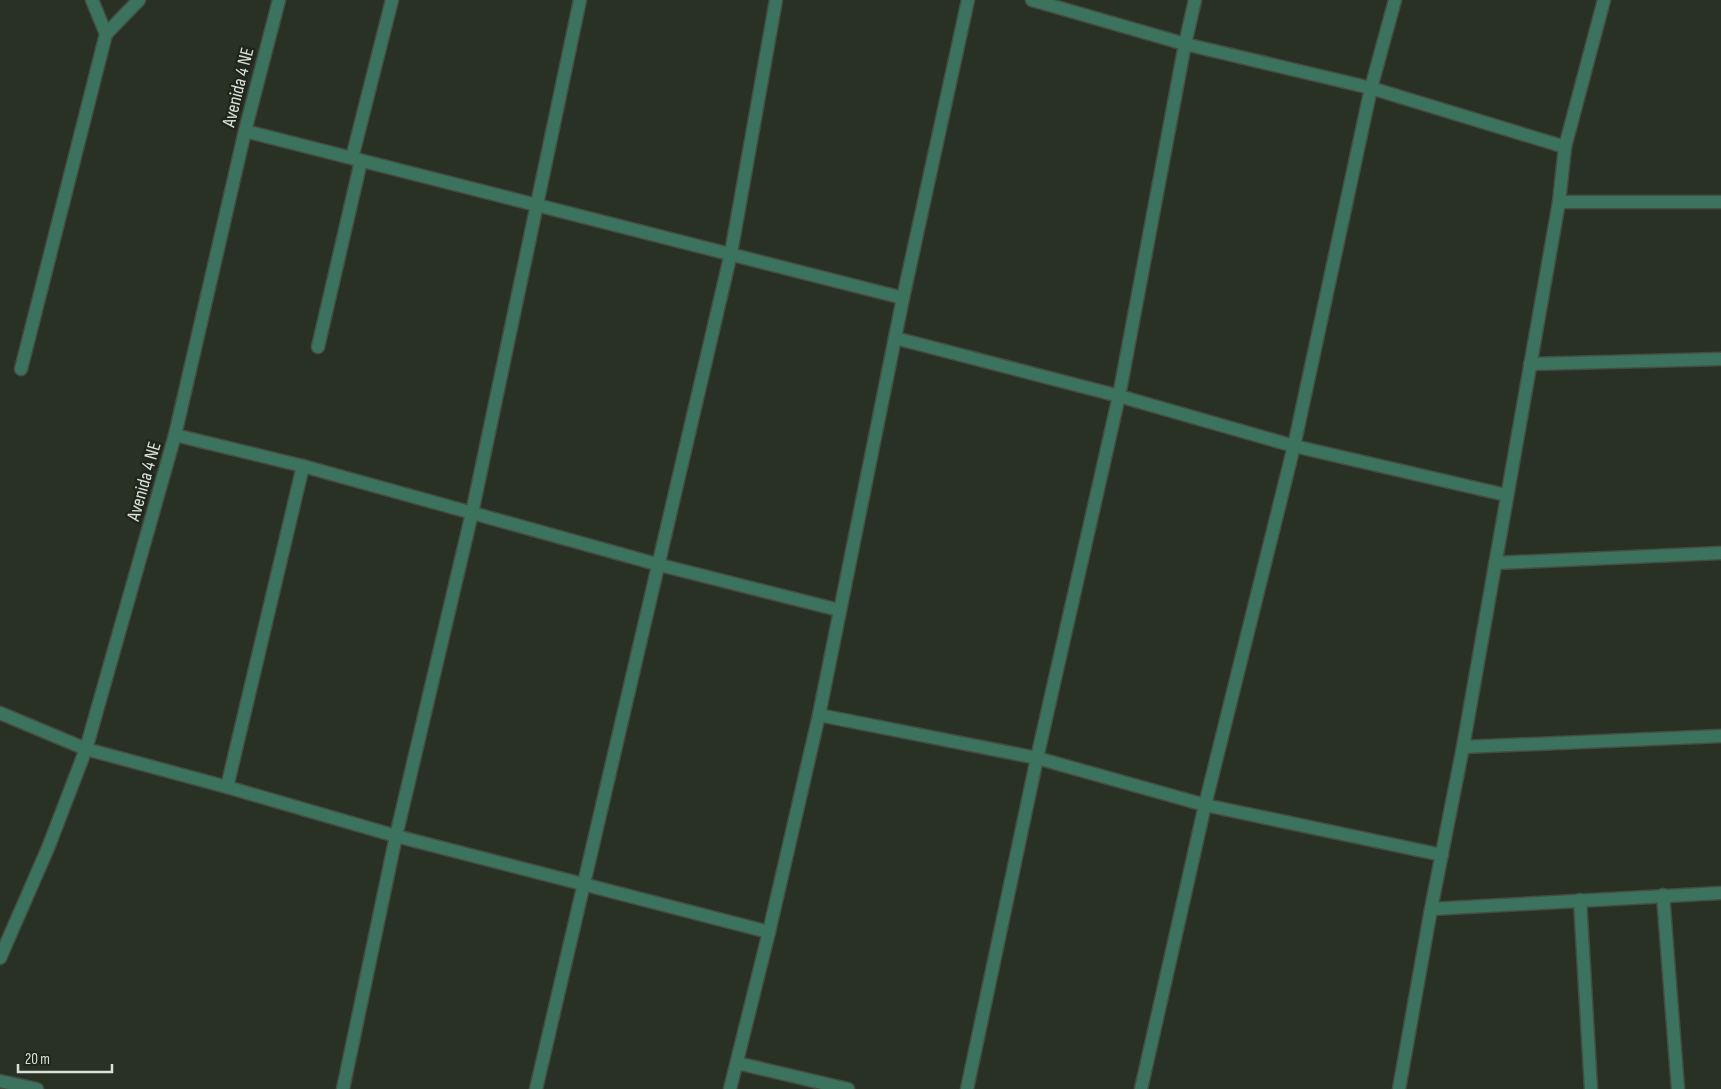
<svg xmlns="http://www.w3.org/2000/svg" width="1721" height="1089" viewBox="0 0 1721 1089" font-family="'Sofia Sans Condensed',sans-serif">
	<rect width="100%" height="100%" fill="#293024"/>
	<g fill="none" stroke-linecap="round" stroke-linejoin="round">
		<g stroke="#454c41" stroke-width="15">
			<g id="street">
				<polyline points="92,0 106,34"/>
				<polyline points="1032,0 1185,44 1371,88 1565,147"/>
				<polyline points="245,131 903,298"/>
				<polyline points="352,158 392,0"/>
				<polyline points="1559,202 1721,202"/>
				<polyline points="895,338 1119,396 1294,446 1506,495"/>
				<polyline points="318,347 361,161"/>
				<polyline points="1530,364 1721,359"/>
				<polyline points="21,369 106,34 139,0"/>
				<polyline points="175,435 303,466 660,565 839,610"/>
				<polyline points="1495,563 1721,553"/>
				<polyline points="0,713 86,749 227,787 396,836 769,932"/>
				<polyline points="819,715 1037,758 1205,805 1442,855"/>
				<polyline points="1463,747 1721,736"/>
				<polyline points="227,787 303,466"/>
				<polyline points="1663,895 1678,1089"/>
				<polyline points="1580,900 1591,1089"/>
				<polyline points="1431,909 1721,893"/>
				<polyline points="0,958 48,848 86,749 175,435 245,131 279,0"/>
				<polyline points="737,1063 848,1089"/>
				<polyline points="0,1081 37,1089"/>
				<polyline points="343,1089 396,836 472,513 580,0"/>
				<polyline points="536,1089 731,253 776,0"/>
				<polyline points="730,1089 769,932 819,715 903,298 968,0"/>
				<polyline points="967,1089 1037,758 1119,396 1185,44 1195,0"/>
				<polyline points="1141,1089 1205,805 1294,446 1371,88 1395,0"/>
				<polyline points="1399,1089 1431,909 1463,747 1559,202 1565,147 1604,0"/>
			</g>
		</g>
		<use href="#street" stroke="#3c735f" stroke-width="12"/>
	</g>
	<g text-anchor="middle" stroke-width="5" stroke-linejoin="round" paint-order="stroke">
		<g font-size="19" fill="#dbe0d8" stroke="#20261b">
			<text transform="translate(237 87) rotate(-76)" y="7">Avenida 4 NE</text>
			<text transform="translate(143 481) rotate(-74)" y="7">Avenida 4 NE</text>
		</g>
	</g>
	<path d="M18 1064v8h94v-8" fill="none" stroke="#dbe0d8" stroke-width="2.5"/>
	<text x="25" y="1064" font-size="15" fill="#dbe0d8" stroke="#20261b" stroke-width="4" paint-order="stroke">20 m</text>
</svg>
